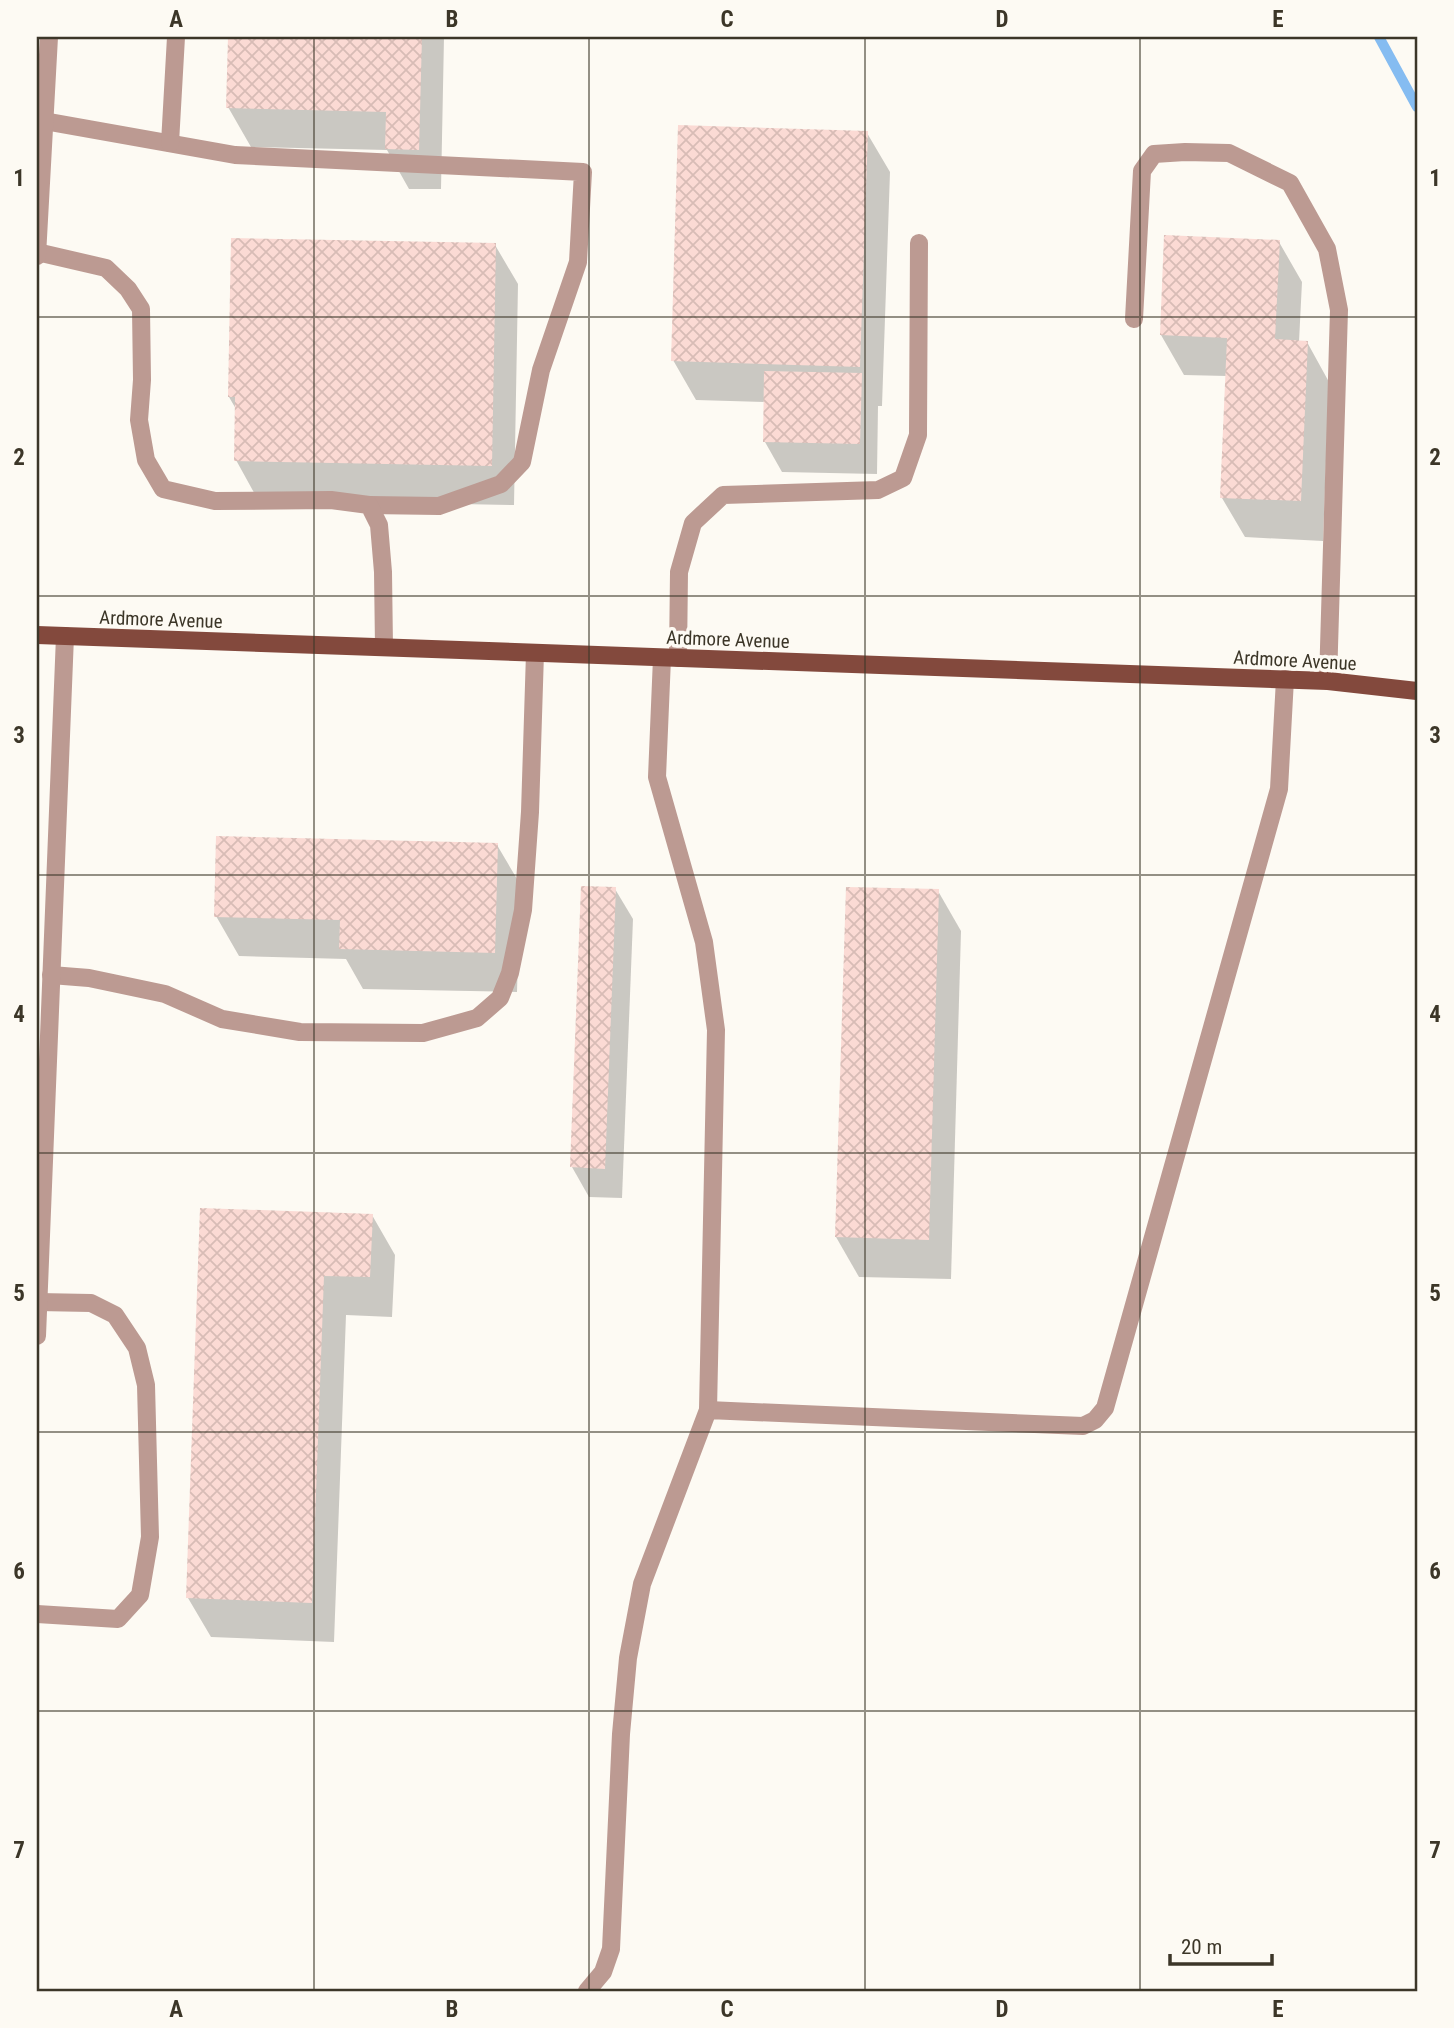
<svg xmlns="http://www.w3.org/2000/svg" width="1454" height="2028" viewBox="0 0 1454 2028" font-family="'Roboto Condensed',sans-serif">
	<defs>
		<pattern id="building-cross-hatch" width="8" height="8" patternUnits="userSpaceOnUse" patternTransform="scale(1.75)"><rect width="8" height="8" fill="#fbdad4"/><path d="M0 0l8 8M0 8l8-8" fill="none" stroke="#d8bcb6"/></pattern>
	</defs>
	<rect width="100%" height="100%" fill="#fdfaf3"/>
	<g fill="#0003">
		<polygon points="230,37 444,37 441,189 409,189 387,150 251,147 228,107"/>
		<polygon points="867,133 890,172 882,406 878,406 877,474 782,472 765,442 765,402 696,400 673,360"/>
		<polygon points="1279,242 1302,282 1299,342 1307,342 1329,382 1323,541 1245,537 1222,498 1227,376 1184,375 1161,335"/>
		<polygon points="495,245 518,284 514,505 258,500 236,460 236,409 229,397"/>
		<polygon points="497,845 520,884 517,992 363,989 346,959 239,956 216,916"/>
		<polygon points="615,889 633,919 622,1198 589,1197 572,1167"/>
		<polygon points="938,891 961,931 951,1279 859,1277 836,1237"/>
		<polygon points="202,1209 372,1215 395,1255 392,1317 346,1315 334,1642 211,1637 188,1598"/>
	</g>
	<g fill="none" stroke-linecap="round" stroke-linejoin="round">
		<polyline stroke="#85bcf1" stroke-width="10" points="1379,37 1417,107"/>
	</g>
	<g fill="url(#building-cross-hatch)">
		<polygon points="228,37 422,37 419,150 385,149 386,112 226,108"/>
		<polygon points="678,125 868,131 860,367 671,361"/>
		<polygon points="1164,235 1280,240 1275,339 1308,341 1301,501 1220,498 1227,338 1160,335"/>
		<polygon points="231,238 496,243 492,466 234,461 235,397 228,397"/>
		<polygon points="764,371 862,373 860,444 763,442"/>
		<polygon points="216,836 498,843 495,953 339,949 340,920 214,917"/>
		<polygon points="581,886 616,887 605,1169 570,1167"/>
		<polygon points="846,887 939,889 929,1240 835,1237"/>
		<polygon points="200,1208 373,1214 370,1277 324,1276 312,1603 186,1598"/>
	</g>
	<g fill="none" stroke-linecap="round" stroke-linejoin="round">
		<g stroke="#bc9a92" stroke-width="18">
			<polyline points="44,121 235,155 583,172 578,262 541,370 522,462 501,484 439,506 369,505"/>
			<polyline points="170,143 176,37"/>
			<polyline points="37,252 106,268 128,289 141,309 142,380 139,420 146,460 163,489 215,501 331,500 369,505 379,525 383,572 384,647"/>
			<polyline points="1134,319 1142,171 1154,154 1185,152 1229,153 1290,183 1327,249 1339,310 1328,681"/>
			<polyline points="662,658 657,777 704,942 716,1030 708,1410"/>
			<polyline points="678,658 679,572 693,523 723,495 878,490 903,478 918,435 919,243"/>
			<polyline points="51,975 89,978 165,994 222,1019 300,1032 423,1033 477,1018 500,998 510,973 523,910 530,812 535,653"/>
			<polyline points="37,1614 118,1619 140,1595 150,1537 146,1385 137,1348 115,1315 91,1303 38,1302"/>
			<polyline points="587,1991 603,1972 611,1949 621,1734 628,1658 642,1584 708,1410 1083,1426 1095,1420 1105,1408 1279,789 1285,679"/>
		</g>
		<g stroke="#bc9a92" stroke-width="18">
			<polyline points="37,256 49,37"/>
			<polyline points="37,1336 65,636"/>
		</g>
		<polyline stroke="#83493d" stroke-width="18" points="37,635 1328,681 1417,691"/>
	</g>
	<path fill="none" stroke="#3c3628" stroke-width="2" stroke-opacity="0.55" d="M314,37V1991M589,37V1991M865,37V1991M1140,37V1991M37,317H1417M37,596H1417M37,875H1417M37,1153H1417M37,1432H1417M37,1711H1417"/>
	<g text-anchor="middle" stroke-width="7" stroke-linejoin="round" paint-order="stroke">
		<g font-size="19" fill="#3c3628" stroke="#fdfaf3">
			<text transform="translate(161 619) rotate(2)" y="7">Ardmore Avenue</text>
			<text transform="translate(728 639) rotate(2)" y="7">Ardmore Avenue</text>
			<text transform="translate(1295 660) rotate(3)" y="7">Ardmore Avenue</text>
		</g>
	</g>
	<rect width="1454" height="2028" fill="none" stroke="#fdfaf3" stroke-width="77"/>
	<path d="M1170 1954v10h102v-10" fill="none" stroke="#3c3628" stroke-width="3.5"/>
	<text x="1181" y="1954" font-size="21" fill="#3c3628" stroke="#fdfaf3" stroke-width="5" paint-order="stroke">20 m</text>
	<rect x="38" y="38" width="1378" height="1952" fill="none" stroke="#3c3628" stroke-width="2.5"/>
	<g font-size="23" text-anchor="middle" font-weight="bold" fill="#3c3628">
		<text x="176" y="27">A</text>
		<text x="452" y="27">B</text>
		<text x="727" y="27">C</text>
		<text x="1002" y="27">D</text>
		<text x="1278" y="27">E</text>
		<text x="19" y="186">1</text>
		<text x="1435" y="186">1</text>
		<text x="19" y="465">2</text>
		<text x="1435" y="465">2</text>
		<text x="19" y="743">3</text>
		<text x="1435" y="743">3</text>
		<text x="19" y="1022">4</text>
		<text x="1435" y="1022">4</text>
		<text x="19" y="1301">5</text>
		<text x="1435" y="1301">5</text>
		<text x="19" y="1579">6</text>
		<text x="1435" y="1579">6</text>
		<text x="19" y="1858">7</text>
		<text x="1435" y="1858">7</text>
		<text x="176" y="2017">A</text>
		<text x="452" y="2017">B</text>
		<text x="727" y="2017">C</text>
		<text x="1002" y="2017">D</text>
		<text x="1278" y="2017">E</text>
	</g>
</svg>
